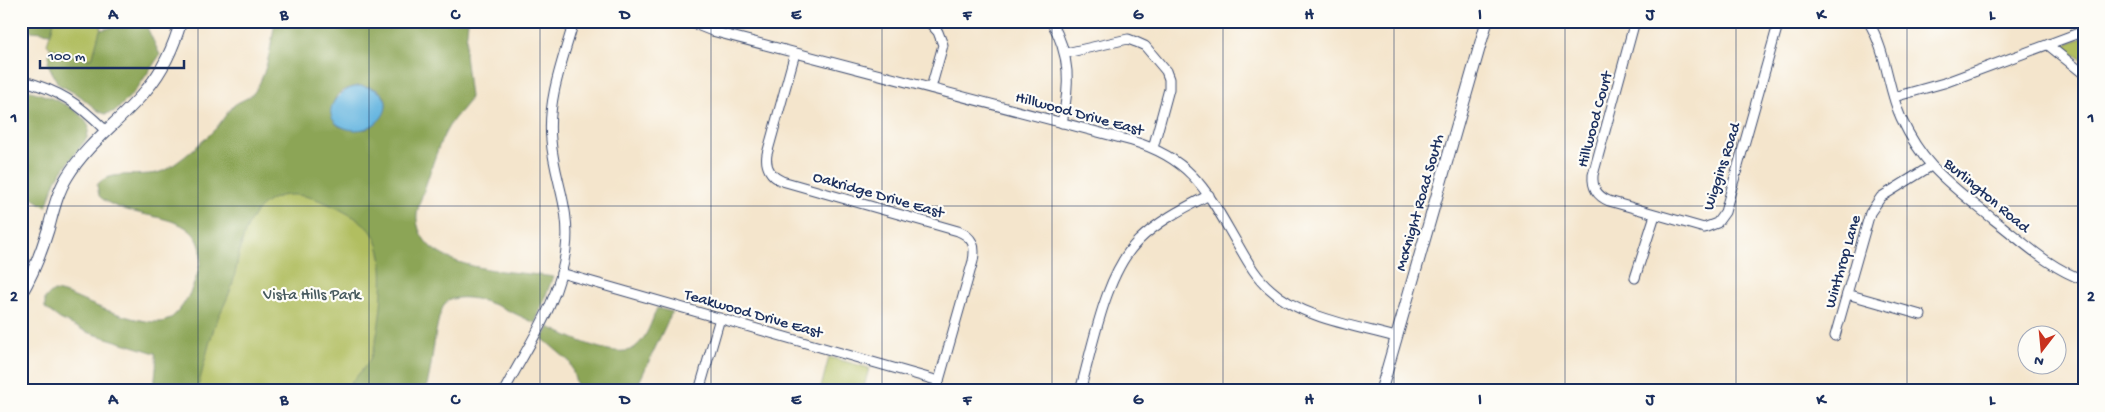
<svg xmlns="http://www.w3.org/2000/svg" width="2105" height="412" viewBox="0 0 2105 412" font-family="'Gochi Hand',sans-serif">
	<rect width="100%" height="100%" fill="#fdfcf7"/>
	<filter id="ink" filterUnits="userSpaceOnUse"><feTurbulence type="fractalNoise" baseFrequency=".02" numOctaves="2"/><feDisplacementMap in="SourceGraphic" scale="10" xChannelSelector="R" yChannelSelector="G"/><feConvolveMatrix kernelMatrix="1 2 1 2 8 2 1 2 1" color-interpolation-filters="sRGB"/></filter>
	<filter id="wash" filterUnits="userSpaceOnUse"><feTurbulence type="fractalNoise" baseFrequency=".0096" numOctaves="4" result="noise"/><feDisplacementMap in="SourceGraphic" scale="20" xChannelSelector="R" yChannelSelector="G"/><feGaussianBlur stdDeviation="1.12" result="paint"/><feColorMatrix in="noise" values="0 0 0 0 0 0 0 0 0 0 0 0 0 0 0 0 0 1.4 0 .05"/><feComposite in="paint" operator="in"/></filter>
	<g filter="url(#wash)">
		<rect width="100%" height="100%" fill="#f4e5cc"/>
		<g fill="#b1be60" stroke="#66765f">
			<polygon points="54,21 103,21 93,56 89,59 50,48 47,44"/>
			<polygon points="285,21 401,254 447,285 417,391 186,391"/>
			<polygon points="2084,37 2084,61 2061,46"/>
			<polygon points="829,357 869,368 863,391 820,391"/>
		</g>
		<g fill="#8ca556" stroke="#546a5a" fill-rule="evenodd">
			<polygon points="21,21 54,21 51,33 31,31 21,26"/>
			<polygon points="117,21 144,21 160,55 136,90 116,111 105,114 98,111 80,96 58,84 48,64 50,49 89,59 93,56 100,30 114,27"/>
			<path d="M275,21H468L465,54L470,97L468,102C462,110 454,118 449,126C438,144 432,167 425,187C422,197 416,210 417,220C423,274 516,270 553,277L535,323C512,313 472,289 447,301C433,317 434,368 425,391H345C352,380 362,372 369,361C380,341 386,275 380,252C378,244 375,235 369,229C361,220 350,215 341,210C314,196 280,184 257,211C240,232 239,261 232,286C227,301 219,314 214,328C207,349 203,370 197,391H155C153,379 159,364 155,353L87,332L60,319L45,308V298L54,291C65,292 76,298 86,302C106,310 138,323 160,322C182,322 203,270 201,251C200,244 196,236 190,231C171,213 121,217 99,196L97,185C109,169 143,178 160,172C174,168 206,139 217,127C223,120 227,112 233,106C240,100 250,99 255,91C268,71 271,45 275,21ZM357,86C392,85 395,112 367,129C358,129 348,130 339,126C329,120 331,106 336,97C340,90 350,88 357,86Z"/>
			<path d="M21,88C42,94 79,105 89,127L87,138L57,178L46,207L21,190Z"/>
			<path d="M657,308L672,312L635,391H584L576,383L570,362L543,339L549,327C567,336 616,360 634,348C647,339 651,322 657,308Z"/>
		</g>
		<path fill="#65b5e0" stroke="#40729f" d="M362,86C407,92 381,137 348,129C315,120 335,87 362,86Z"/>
	</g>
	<g filter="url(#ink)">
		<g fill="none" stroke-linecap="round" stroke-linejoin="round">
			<g stroke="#3c4a6e" stroke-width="11">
				<g id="minor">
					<path d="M687,21L712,31L1132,141C1196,160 1209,196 1241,250C1249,264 1257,278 1270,289C1301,318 1356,326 1396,337"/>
					<polyline points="928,21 938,32 943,45 931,88"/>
					<path d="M1051,21C1071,56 1070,85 1062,123"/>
					<path d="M1635,21L1593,175C1592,188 1597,196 1609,201L1704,228L1717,223L1725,212L1779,21"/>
					<path d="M1868,21C1887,52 1887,87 1901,118C1909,135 1920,153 1932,166C1950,186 1972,202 1993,219C2022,241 2049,268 2084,280"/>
					<polyline points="2048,45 2084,74"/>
					<path d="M795,53L767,154C765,166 770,176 782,181L958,231C973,237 976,246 973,261L936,391"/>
					<polyline points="1066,53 1128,39 1136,42 1145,46 1166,71 1169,79 1169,89 1153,148"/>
					<path d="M21,80C60,91 77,102 106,131"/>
					<polyline points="1894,97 1944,83 2084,31"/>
					<polyline points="561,273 939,381"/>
					<polyline points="1635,278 1655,215"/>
					<polyline points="1847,294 1921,315"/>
					<polyline points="1835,336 1870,213 1881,197 1931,166"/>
					<path d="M504,391C528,345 560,302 566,249C571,208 554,179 551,140C547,99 563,60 574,21"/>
					<polyline points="699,391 720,318"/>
					<path d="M1080,391C1093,346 1105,274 1138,241C1158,221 1184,208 1209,195"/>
				</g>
			</g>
			<g stroke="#3c4a6e" stroke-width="13">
				<g id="tertiary">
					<path d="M21,294C33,274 41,253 48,230C53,212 57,193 67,177C88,142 122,120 147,89C164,69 174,46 181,21"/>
					<polyline points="1381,391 1487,21"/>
				</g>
			</g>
			<use href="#minor" stroke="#fff" stroke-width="9"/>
			<use href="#tertiary" stroke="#fff" stroke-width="11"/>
		</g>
	</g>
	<path fill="none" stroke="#1b2f5e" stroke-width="1" stroke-opacity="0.55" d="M198,21V391M369,21V391M540,21V391M711,21V391M882,21V391M1052,21V391M1223,21V391M1394,21V391M1565,21V391M1736,21V391M1907,21V391M21,206H2084"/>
	<g text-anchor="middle" stroke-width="4.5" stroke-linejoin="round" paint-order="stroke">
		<g font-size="16" fill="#1b2f5e" stroke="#fdfcf7">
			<text transform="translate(1080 112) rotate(15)" y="6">Hillwood Drive East</text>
			<text transform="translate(1593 119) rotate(-75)" y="6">Hillwood Court</text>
			<text transform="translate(1720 166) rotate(-72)" y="6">Wiggins Road</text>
			<text transform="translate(879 193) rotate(16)" y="6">Oakridge Drive East</text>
			<text transform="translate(1988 194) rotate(40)" y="6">Burlington Road</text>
			<text transform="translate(1418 202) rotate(-74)" y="6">McKnight Road South</text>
			<text transform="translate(1841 261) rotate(-74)" y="6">Winthrop Lane</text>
			<text transform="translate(754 312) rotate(16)" y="6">Teakwood Drive East</text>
		</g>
		<g font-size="16" fill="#485a5f" stroke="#fdfcf7">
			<text x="312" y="299">Vista Hills Park</text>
		</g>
	</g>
	<rect width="2105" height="412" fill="none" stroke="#fdfcf7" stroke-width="55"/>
	<g transform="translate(2042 350) rotate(196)"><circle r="24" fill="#fdfcf7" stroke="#a3aaba"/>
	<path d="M0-4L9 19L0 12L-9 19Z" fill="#c8321e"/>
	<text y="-8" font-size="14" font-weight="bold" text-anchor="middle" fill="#1b2f5e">N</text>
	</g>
	<path d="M40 60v8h144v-8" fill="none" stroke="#1b2f5e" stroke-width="2.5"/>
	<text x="48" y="60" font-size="15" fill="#1b2f5e" stroke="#fdfcf7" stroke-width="4" paint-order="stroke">100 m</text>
	<rect x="28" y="28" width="2050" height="356" fill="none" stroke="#1b2f5e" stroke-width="2"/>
	<g font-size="16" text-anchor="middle" font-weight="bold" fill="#1b2f5e">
		<text x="113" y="19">A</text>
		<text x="284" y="19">B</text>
		<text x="455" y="19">C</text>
		<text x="625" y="19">D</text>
		<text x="796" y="19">E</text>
		<text x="967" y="19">F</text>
		<text x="1138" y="19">G</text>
		<text x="1309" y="19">H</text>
		<text x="1480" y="19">I</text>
		<text x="1650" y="19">J</text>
		<text x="1821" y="19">K</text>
		<text x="1992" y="19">L</text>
		<text x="14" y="122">1</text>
		<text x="2091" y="122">1</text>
		<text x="14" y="301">2</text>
		<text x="2091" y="301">2</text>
		<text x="113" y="404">A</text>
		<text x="284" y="404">B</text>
		<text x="455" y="404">C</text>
		<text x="625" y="404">D</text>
		<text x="796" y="404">E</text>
		<text x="967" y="404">F</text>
		<text x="1138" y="404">G</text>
		<text x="1309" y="404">H</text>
		<text x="1480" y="404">I</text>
		<text x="1650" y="404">J</text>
		<text x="1821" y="404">K</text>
		<text x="1992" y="404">L</text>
	</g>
</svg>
